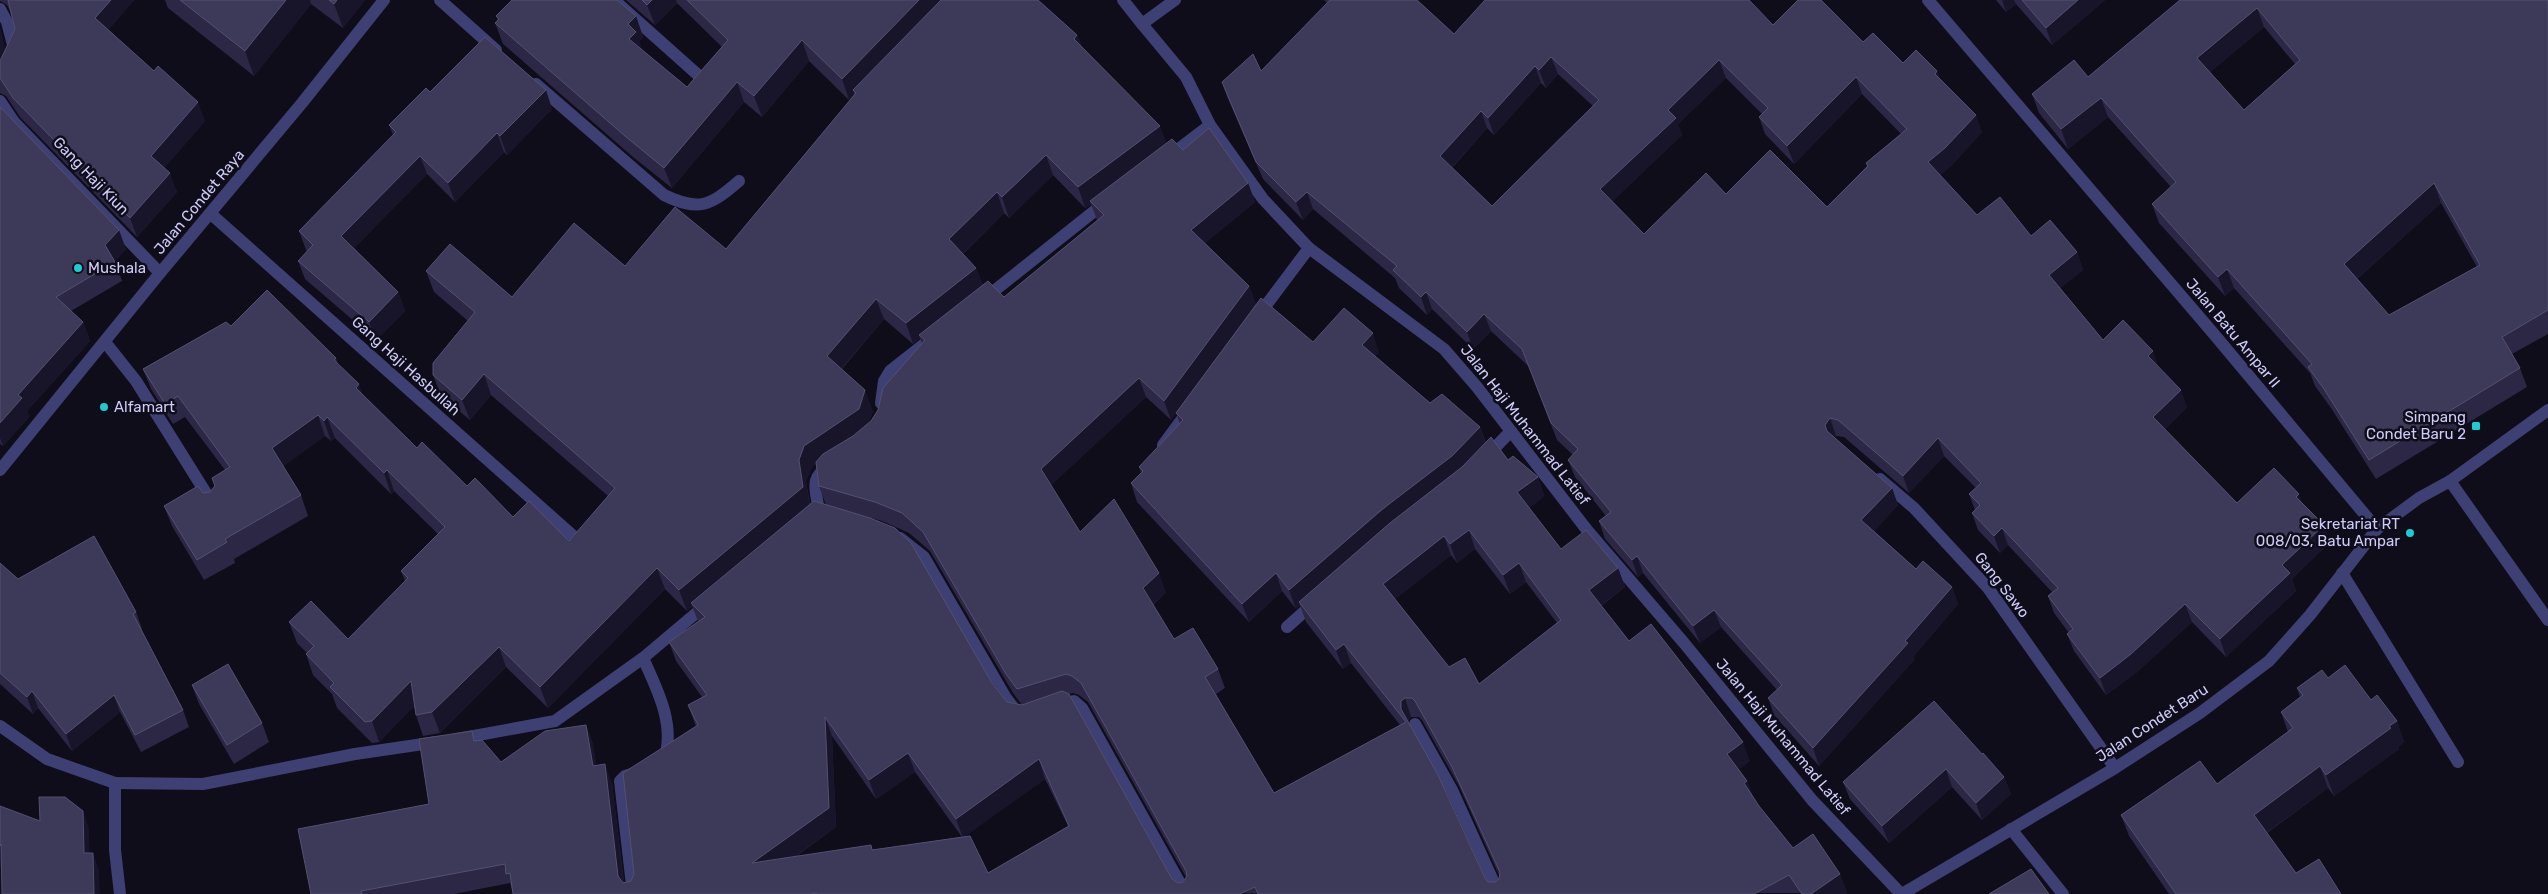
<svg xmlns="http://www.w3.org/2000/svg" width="2548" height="894" viewBox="0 0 2548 894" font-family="Rubik,sans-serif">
	<rect width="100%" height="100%" fill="#0e0d19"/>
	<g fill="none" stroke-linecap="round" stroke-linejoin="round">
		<g stroke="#3e3f72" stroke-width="12">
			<polyline points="440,0 496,50"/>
			<polyline points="614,0 707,83"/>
			<polyline points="1123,0 1142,24"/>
			<polyline points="1175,0 1142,24 1186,77 1210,125 1263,199 1309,248 1444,349 1477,387 1587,530 1684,643 1812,800 1901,894"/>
			<polyline points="1928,0 2213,333 2377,529"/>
			<polyline points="0,9 7,22 14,49 0,79"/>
			<path d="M536,84L664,195C699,212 710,206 739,181"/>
			<polyline points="0,101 14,122 160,273"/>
			<polyline points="1168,157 1210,125"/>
			<polyline points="211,214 580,542"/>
			<polyline points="984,299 1107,201"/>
			<polyline points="1258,316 1309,248"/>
			<polyline points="105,342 136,381 214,506"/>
			<polyline points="881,403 884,381 890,371 932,338"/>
			<polyline points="1163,445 1188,411"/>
			<polyline points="1486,457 1511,431"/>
			<polyline points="0,470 160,273 302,103 384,0"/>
			<polyline points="1880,479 1914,508 1988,588 2115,768"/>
			<polyline points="2450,481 2548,620"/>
			<path d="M819,511C816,489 808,478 831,465"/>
			<polyline points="900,538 924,557 1006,698 1019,715"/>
			<polyline points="2342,573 2458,762"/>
			<polyline points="1287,627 1315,602"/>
			<path d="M643,658C657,689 676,725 664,760"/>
			<polyline points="1058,705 1074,701 1082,708 1186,894"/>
			<polyline points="1415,724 1452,790 1499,894"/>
			<polyline points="0,726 47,759 115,783 115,850 120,894"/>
			<polyline points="457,739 555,721 643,658 707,604"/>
			<polyline points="115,783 203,784 355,754 437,742"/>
			<polyline points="2011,829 2063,894"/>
			<polyline points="633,894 620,781 625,776 638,772"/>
			<polyline points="1902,894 2115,768 2200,713 2269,661 2310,615 2377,529 2419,498 2450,481 2548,410"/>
		</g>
	</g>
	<g fill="#2b2745" fill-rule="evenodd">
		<polygon points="0,0 134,0 108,30 205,121 164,168 177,192 137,237 20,117 6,96 0,93 0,61 15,29 10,11 7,5 0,1"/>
		<polygon points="165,0 365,0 343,28 311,4 254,76 168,8"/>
		<path d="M626,0H1038L1077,35L1082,47L1166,143L1183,150L1248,183L1255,202L1205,243L1249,286L1256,305L1313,342L1379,352L1375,356L1430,403L1480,427L1486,443L1508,460L1538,477L1544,496L1529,508L1561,549L1618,568L1625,587L1601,606L1629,641L1750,761L1739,769L1747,781L1753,797L1759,806L1793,848L1840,874L1847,893L513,894L510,883L454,894H311L429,804L476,741L501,762L586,725L593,744L596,765L612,783L624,882L631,881L696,727L688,705L702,697L676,661L669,642L698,621L692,606L687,611L665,589L548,708L506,667L440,733L423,736L416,715L414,706L379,742L372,743L337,708L332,694L313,675L306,654L307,653L297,643L289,622L348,639L405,581L401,571L438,534L394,491L391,494L335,438L331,441L325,436L283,466L301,495L308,516L234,559L235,563L204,580L172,526L164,506L203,493L210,492L225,470L185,417L173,424L151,389L143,369L231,326L336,358L338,364L363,395L417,448L467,486L513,517L569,541L608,496L491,395L470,420L441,396L433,375L468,321L434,292L426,271L512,297L625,266L726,249L853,96L849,100L809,61L762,117L744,102L672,188L633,157L503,44L495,23L498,21L496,16H636L643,37L639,41L642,50L687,87L722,47L677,3L655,25ZM1053,175L1085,208L1091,204L1097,220L1004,297L983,286L976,268L963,254L1004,213L1009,218ZM884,319L913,344L920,338L922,344L871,421L868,424L873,411L842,369ZM1146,397L1171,420L1176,413L1180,424L1139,467L1141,473L1131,483L1137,502L1249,622L1282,591L1296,609L1300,605L1306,622L1343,669L1351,663L1400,725L1274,793L1216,694L1225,688L1218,669L1174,639L1153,605L1166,592L1080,532L1051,485ZM816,464L819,486L826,505L810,504L806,481L812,467ZM871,518L882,521L909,533L930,551L1013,693L1022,705L1007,702ZM1475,549L1510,594L1526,582L1557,623L1479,684L1449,667L1395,599L1451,555L1457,563ZM1073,693L1079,695L1088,702L1186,877L1183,882L1178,883L1172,879L1069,694ZM1411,717H1419L1422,720L1459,786L1499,875V879L1495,882H1488L1485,878L1408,721ZM832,736L876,799L915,772L962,837L873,850L795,857L836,827ZM1045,779L1068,826L988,873L964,836Z"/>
		<path d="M1324,0H1417L1454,34L1773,25L1863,42L1903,63L1937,71L1940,79L1982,132L1951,166L1940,175L1977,215L2077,252L2083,270L2060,288L2103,340L2159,367L2187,407L2165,429L2237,503H2302L2324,525L2330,542L2292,579L2296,591L2226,657L2192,622L2137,672L2106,695L2074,651L2067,634L2069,633L2054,613L2048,596L2052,592L2008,545L2000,553L1978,530L1972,513L1975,510L1969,494L1976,488L1944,456L1909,493L1844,437L1836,436L1834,438L1892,488L1898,505L1874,531L1916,569L1952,587L1958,604L1913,657L1914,660L1819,766L1774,715L1768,698L1777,690L1721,627L1700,643L1643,573L1638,577L1605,539L1599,521L1606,516L1575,477L1568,460L1573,455L1557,440L1528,366L1491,331L1473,349L1432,309L1427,315L1399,288L1395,278L1313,209L1303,220L1263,179L1228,99L1222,82L1261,71L1327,3ZM1558,74L1593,106L1492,206L1452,168L1487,128L1494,135L1541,83L1546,88ZM1726,78L1762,114L1759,117L1765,134L1794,164L1862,94L1901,134L1866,163L1867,166L1827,207L1726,194L1644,234L1612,201L1682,135L1678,124Z"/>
		<polygon points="1996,0 2105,0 2052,45 2016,4 2006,12"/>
		<path d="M2180,0H2548V334L2512,354L2520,368L2527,387L2376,479L2331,408L2315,386L2310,373L2234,288L2225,296L2159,223L2152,204L2171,187L2108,117L2068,149L2039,113L2032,94L2088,77ZM2264,27L2295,64L2244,110L2210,72ZM2441,203L2477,267L2389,315L2357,279Z"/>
		<polygon points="430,92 552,109 507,155 504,152 455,202 427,174 354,248 398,292 405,311 376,340 305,279 298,261 307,251 306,250 299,231 393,135 389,125"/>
		<polygon points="0,107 126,249 115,261 122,281 71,311 83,322 90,341 27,411 29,417 3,446 0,444"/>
		<polygon points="0,563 18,579 136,612 142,629 141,630 183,710 189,727 141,752 120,712 72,751 38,708 33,714 0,684"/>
		<polygon points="2328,678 2371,700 2397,721 2404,742 2398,747 2399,749 2334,796 2328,788 2267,833 2296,873 2341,894 2169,894 2129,836 2121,815 2217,784 2288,732 2281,712 2300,697 2297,688"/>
		<polygon points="192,685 262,723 269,742 234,764 199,704"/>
		<polygon points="1982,754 2004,777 2011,794 1982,820 1952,787 1889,843 1850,799 1843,782"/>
	</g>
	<g fill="#18152b">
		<polygon points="111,0 134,0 102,37 95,18"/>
		<polygon points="286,0 310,0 311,4 254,76 245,51"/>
		<polygon points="337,0 365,0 343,28 334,4"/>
		<polygon points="652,0 676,0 677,3 655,25 647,5"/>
		<polygon points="919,0 947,0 853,90 854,95 849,100 842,79"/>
		<polygon points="2002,0 2014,0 2016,4 2006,12"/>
		<polygon points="2078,0 2105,0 2052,45 2046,28"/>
		<polygon points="2257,8 2264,27 2204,77 2197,58"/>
		<polygon points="636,16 643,37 639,41 643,52 629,39 628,24"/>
		<polygon points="0,27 5,48 0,61"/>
		<polygon points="1077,35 1085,56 1074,39"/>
		<polygon points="802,40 809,61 762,117 754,96"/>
		<polygon points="1551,57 1558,74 1546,88 1539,70"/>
		<polygon points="1719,60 1726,78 1678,124 1682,135 1607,207 1600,189 1668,110"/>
		<polygon points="1535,66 1541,83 1494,135 1488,118"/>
		<polygon points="1937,71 1944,89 1935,74"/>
		<polygon points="1856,77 1862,94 1794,164 1787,146"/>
		<polygon points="737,82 744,102 672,188 664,168"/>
		<polygon points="546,90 552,109 507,155 500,136"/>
		<polygon points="2101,98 2108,117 2068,149 2061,129"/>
		<polygon points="198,102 205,121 158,175 151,156"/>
		<polygon points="1481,111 1487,128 1446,174 1440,156"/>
		<polygon points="1976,115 1982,132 1951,166 1935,179 1928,162"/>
		<polygon points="1160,126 1168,146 1090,201 1091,204 1085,208 1078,187"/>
		<polygon points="497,133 504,152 455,202 448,183"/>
		<polygon points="1046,155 1053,175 1009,218 1002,197"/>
		<polygon points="420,156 427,174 348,254 341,236"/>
		<polygon points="170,173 177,192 137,237 130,218"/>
		<polygon points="1248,183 1255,202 1198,249 1191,230"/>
		<polygon points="2434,183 2441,203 2351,284 2344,264"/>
		<polygon points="997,192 1004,213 956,260 949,239"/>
		<polygon points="1307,192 1313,209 1303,220 1296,202"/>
		<polygon points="119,230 126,249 112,264 105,245"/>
		<polygon points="2077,252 2083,270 2055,292 2049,275"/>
		<polygon points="976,268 984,289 919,335 920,338 913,344 906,323"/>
		<polygon points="2227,269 2234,288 2225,296 2218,277"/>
		<polygon points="1249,286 1256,305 1171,420 1164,401"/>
		<polygon points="398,292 405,311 376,340 369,322"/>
		<polygon points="1426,292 1432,309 1427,315 1421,297"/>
		<polygon points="876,299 884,319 835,376 827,356"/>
		<polygon points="1484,314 1491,331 1473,349 1467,332"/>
		<polygon points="83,322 90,341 27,411 29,417 3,446 0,438 0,423 18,395"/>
		<polygon points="1373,333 1379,352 1369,363 1362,345"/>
		<polygon points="2153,351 2159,368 2148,356"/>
		<polygon points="484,374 491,395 470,420 462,400"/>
		<polygon points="1139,378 1146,397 1048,488 1041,469"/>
		<polygon points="359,384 367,405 356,388"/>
		<polygon points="865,390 873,411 866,429 812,467 806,481 810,508 691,603 692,606 687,611 679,590 799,460 804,446"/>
		<polygon points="2181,390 2187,407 2160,434 2153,417"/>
		<polygon points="318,415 325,436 280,469 272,448"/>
		<polygon points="327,417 335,438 331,441 324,421"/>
		<polygon points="1830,418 1836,436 1831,442 1825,425"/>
		<polygon points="1480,427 1486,445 1459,474 1299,602 1300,605 1296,609 1289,590"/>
		<polygon points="1938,438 1944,456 1909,493 1903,476"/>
		<polygon points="387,470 394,491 391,494 384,473"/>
		<polygon points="1538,477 1544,496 1524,512 1517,492"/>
		<polygon points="1892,488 1898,505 1868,538 1861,520"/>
		<polygon points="2299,494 2305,511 2296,497"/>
		<polygon points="2324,525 2330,542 2292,579 2296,591 2226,657 2220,639 2282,565"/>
		<polygon points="2002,528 2008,545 2000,553 1994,536"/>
		<polygon points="1469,530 1475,549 1457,563 1450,544"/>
		<polygon points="1444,536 1451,555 1390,603 1383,584"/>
		<polygon points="1637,556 1643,573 1638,577 1632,560"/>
		<polygon points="1519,563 1526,582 1510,594 1503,575"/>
		<polygon points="657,568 665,589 548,708 540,687"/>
		<polygon points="1618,568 1625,587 1596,609 1589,590"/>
		<polygon points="1159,573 1166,592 1150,607 1143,588"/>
		<polygon points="1276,573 1282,591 1249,622 1242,604"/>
		<polygon points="1952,587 1958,604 1913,657 1914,660 1819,766 1813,748"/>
		<polygon points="2185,604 2192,622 2137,672 2106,695 2100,678"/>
		<polygon points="1714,610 1721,627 1700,643 1693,626"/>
		<polygon points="1344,644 1351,663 1343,669 1336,650"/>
		<polygon points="499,647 506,667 440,733 432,712"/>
		<polygon points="411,681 418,702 379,742 372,721"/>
		<polygon points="32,691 38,708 33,714 27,697"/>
		<polygon points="114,695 120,712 72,751 66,734"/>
		<polygon points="1405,698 1411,717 1408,720 1408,728 1401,709 1401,701"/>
		<polygon points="825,717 832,736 836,827 759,882 752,863"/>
		<polygon points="2397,721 2404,742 2398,747 2399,749 2334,796 2326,775"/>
		<polygon points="586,725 593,744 600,785 593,766"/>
		<polygon points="1743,742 1750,761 1734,773 1727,754"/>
		<polygon points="908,753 915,772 876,799 869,780"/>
		<polygon points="1039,759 1045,779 963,838 956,819"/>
		<polygon points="605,764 612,783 625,894 618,876"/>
		<polygon points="2320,766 2328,788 2262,836 2254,815"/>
		<polygon points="1946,769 1952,787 1889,843 1882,826"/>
		<polygon points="2004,777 2011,794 1982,820 1976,803"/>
		<polygon points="1747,781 1754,800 1744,783"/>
		<polygon points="83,811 89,828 90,870 84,853"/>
		<polygon points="1,844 7,862 0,869 0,846"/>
		<polygon points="93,853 99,870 100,894 94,894"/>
		<polygon points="1840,874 1847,893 1846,894 1811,894"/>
	</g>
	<g fill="#3d3958" stroke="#545071" fill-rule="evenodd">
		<polygon points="8,0 111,0 95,18 154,71 158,66 198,102 151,156 170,173 130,218 13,98 0,78 0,61 15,29"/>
		<polygon points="180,0 286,0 245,51"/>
		<polygon points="329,0 337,0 334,4"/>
		<polygon points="512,0 617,0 636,16 628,24 636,32 629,39 687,87 728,40 687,0 919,0 842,79 802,40 754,96 737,82 664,168 625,136 495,23 499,19 496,16"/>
		<polygon points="642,0 652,0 647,5"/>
		<polygon points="941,0 1038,0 1077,35 1074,39 1160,126 1078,187 1046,155 1002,197 997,192 949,239 976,268 906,323 876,299 827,356 865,390 859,409 804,446 799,460 803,487 679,590 657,568 540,687 499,647 432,712 416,715 411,681 372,721 365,722 330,687 334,683 306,654 314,646 289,622 311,601 348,639 408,578 401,571 445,527 387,470 384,473 327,417 324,421 318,415 272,448 301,495 225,539 227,542 197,560 164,506 198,486 203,493 210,492 215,486 212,478 230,467 178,396 165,404 143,369 226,322 231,326 267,290 336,358 334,360 359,384 356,388 417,448 422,442 467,486 475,478 513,517 529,501 569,541 615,488 484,374 462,400 433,375 433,363 475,312 426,271 450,244 512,297 574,223 625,266 675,207 726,249 856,93 853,90"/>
		<path d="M1330,0H1417L1454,34L1485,0H1749L1773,25L1798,0H1821L1863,42L1873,33L1903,63L1916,50L1937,71L1935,74L1976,115L1945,148L1928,162L1977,215L2000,197L2031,236L2050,220L2077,252L2049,275L2103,340L2123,320L2153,351L2148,356L2181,390L2153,417L2237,503L2274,468L2299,494L2296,497L2324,525L2282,565L2290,573L2220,639L2185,604L2131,654L2100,678L2067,634L2073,629L2048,596L2058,588L2002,528L1994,536L1972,513L1980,505L1969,494L1981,483L1938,438L1903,476L1838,420L1830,418L1825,425L1827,431L1892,488L1861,520L1916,569L1923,561L1952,587L1905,641L1908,643L1813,748L1768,698L1782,685L1714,610L1693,626L1637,556L1632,560L1599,521L1611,512L1568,460L1578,449L1551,423L1522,349L1484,314L1467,332L1426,292L1421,297L1393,270L1397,266L1307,192L1296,202L1256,162L1222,82L1253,54L1261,71ZM1551,57L1599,100L1492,206L1440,156L1481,111L1488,118L1535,66L1539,70ZM1719,60L1768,108L1759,117L1787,146L1856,77L1907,129L1866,163L1868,166L1827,207L1770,150L1726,194L1706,173L1644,234L1600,189L1676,118L1668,110Z"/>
		<polygon points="2022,0 2078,0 2046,28"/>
		<path d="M2180,0H2548V310L2502,337L2520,368L2369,460L2324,389L2308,367L2312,364L2227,269L2218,277L2152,204L2176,182L2101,98L2061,129L2032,94L2074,60L2088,77ZM2257,8L2300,60L2244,110L2197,58ZM2434,183L2480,265L2389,315L2344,264Z"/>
		<polygon points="485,37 546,90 500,136 497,133 448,183 420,156 341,236 398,292 369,322 298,261 313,245 299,231 396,132 389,125 426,88 430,92"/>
		<polygon points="0,107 119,230 105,245 115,262 56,297 83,322 18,395 22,398 0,423"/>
		<path d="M1209,128L1248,183L1191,230L1249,286L1164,401L1139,378L1041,469L1080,532L1114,499L1159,573L1143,588L1174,639L1193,628L1218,669L1205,677L1274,793L1406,722L1344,644L1336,650L1299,602L1390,523L1462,467L1491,437L1508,460L1513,456L1538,477L1517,492L1561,549L1586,530L1618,568L1589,590L1629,641L1651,624L1743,742L1727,754L1747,781L1744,783L1759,806L1793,848L1813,834L1840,874L1811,894H1802L1789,875L1754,894H1258L1255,887L1239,894H816V893L810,894H513L510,873L506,874L505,864L361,891L362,894H311L298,829L429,804L419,739L472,731L474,741L482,740L501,762L545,731L586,725L593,766L605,764L618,876L623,883L631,881L634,874L623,773L698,725L688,705L707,695L669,642L705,617L691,603L814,501L870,518L895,528L911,543L992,683L1007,702L1022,705L1062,691L1069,694L1172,879L1178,883L1183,882L1187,876L1186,871L1081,683L1072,676L1066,674L1017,689L1006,674L923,532L902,513L875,502L819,486L816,462L823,454L853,436L871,421L878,410L883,388L925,340L919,335L988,281L1004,297L1104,215L1090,201L1172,139L1183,150ZM1469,530L1503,575L1519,563L1561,620L1479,684L1465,658L1449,667L1383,584L1444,536L1450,544ZM1405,698H1412L1415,701L1452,767L1500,872L1499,879L1495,882H1488L1485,878L1438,775L1401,709V701ZM825,717L869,780L908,753L956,819L1039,759L1069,826L988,873L970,836L872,850L871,845L752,863L829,808Z"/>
		<polygon points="1261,298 1313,342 1344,308 1373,333 1362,345 1430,403 1442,394 1480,427 1452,456 1380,511 1289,590 1276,573 1242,604 1131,483 1143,471 1139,467 1183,420 1176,413"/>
		<polygon points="94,536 136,612 133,614 183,710 135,735 114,695 66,734 32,691 27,697 0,673 0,563 18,579"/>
		<polygon points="228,664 262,723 227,745 192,685"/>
		<polygon points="2345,665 2371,700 2377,695 2397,721 2389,726 2391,728 2326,775 2320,766 2254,815 2296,873 2319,859 2341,894 2176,894 2121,815 2200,761 2217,784 2293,728 2281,712 2303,695 2297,688 2322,670 2328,678"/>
		<polygon points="1934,701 1982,754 1983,753 2004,777 1976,803 1946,769 1882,826 1843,782"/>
		<polygon points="39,797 65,797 83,811 84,853 93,853 94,894 2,894 1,844 0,846 0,806 40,821"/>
		<polygon points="2031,869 2049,894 1989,894"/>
	</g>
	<g fill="#1dcbd3" stroke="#0e0d19" stroke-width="2">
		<circle cx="78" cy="268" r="5"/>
		<circle cx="104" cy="407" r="5"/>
		<rect x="2471" y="421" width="10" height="10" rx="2.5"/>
		<circle cx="2410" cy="533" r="5"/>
	</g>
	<g text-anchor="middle" stroke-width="5" stroke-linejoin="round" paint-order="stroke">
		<g font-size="15" fill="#ceccf8" stroke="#0e0d19">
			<text transform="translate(91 176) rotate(46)" y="5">Gang Haji Kiun</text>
			<text transform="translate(199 202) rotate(-50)" y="5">Jalan Condet Raya</text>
			<text transform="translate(2233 333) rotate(50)" y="5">Jalan Batu Ampar II</text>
			<text transform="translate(406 366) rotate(42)" y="5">Gang Haji Hasbullah</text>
			<text transform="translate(1525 425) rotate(52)" y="5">Jalan Haji Muhammad Latief</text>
			<text transform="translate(2002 585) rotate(52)" y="5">Gang Sawo</text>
			<text transform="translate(2152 723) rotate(-33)" y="5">Jalan Condet Baru</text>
			<text transform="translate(1783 737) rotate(50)" y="5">Jalan Haji Muhammad Latief</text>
		</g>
		<g font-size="15" fill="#ceccf8" stroke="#0e0d19" text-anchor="start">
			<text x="88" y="273">Mushala</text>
			<text x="114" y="412">Alfamart</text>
			<text x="2466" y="422" text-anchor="end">Simpang<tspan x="2466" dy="17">Condet Baru 2</tspan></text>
			<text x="2400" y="529" text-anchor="end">Sekretariat RT<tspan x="2400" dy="17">008/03, Batu Ampar</tspan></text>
		</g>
	</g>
</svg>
